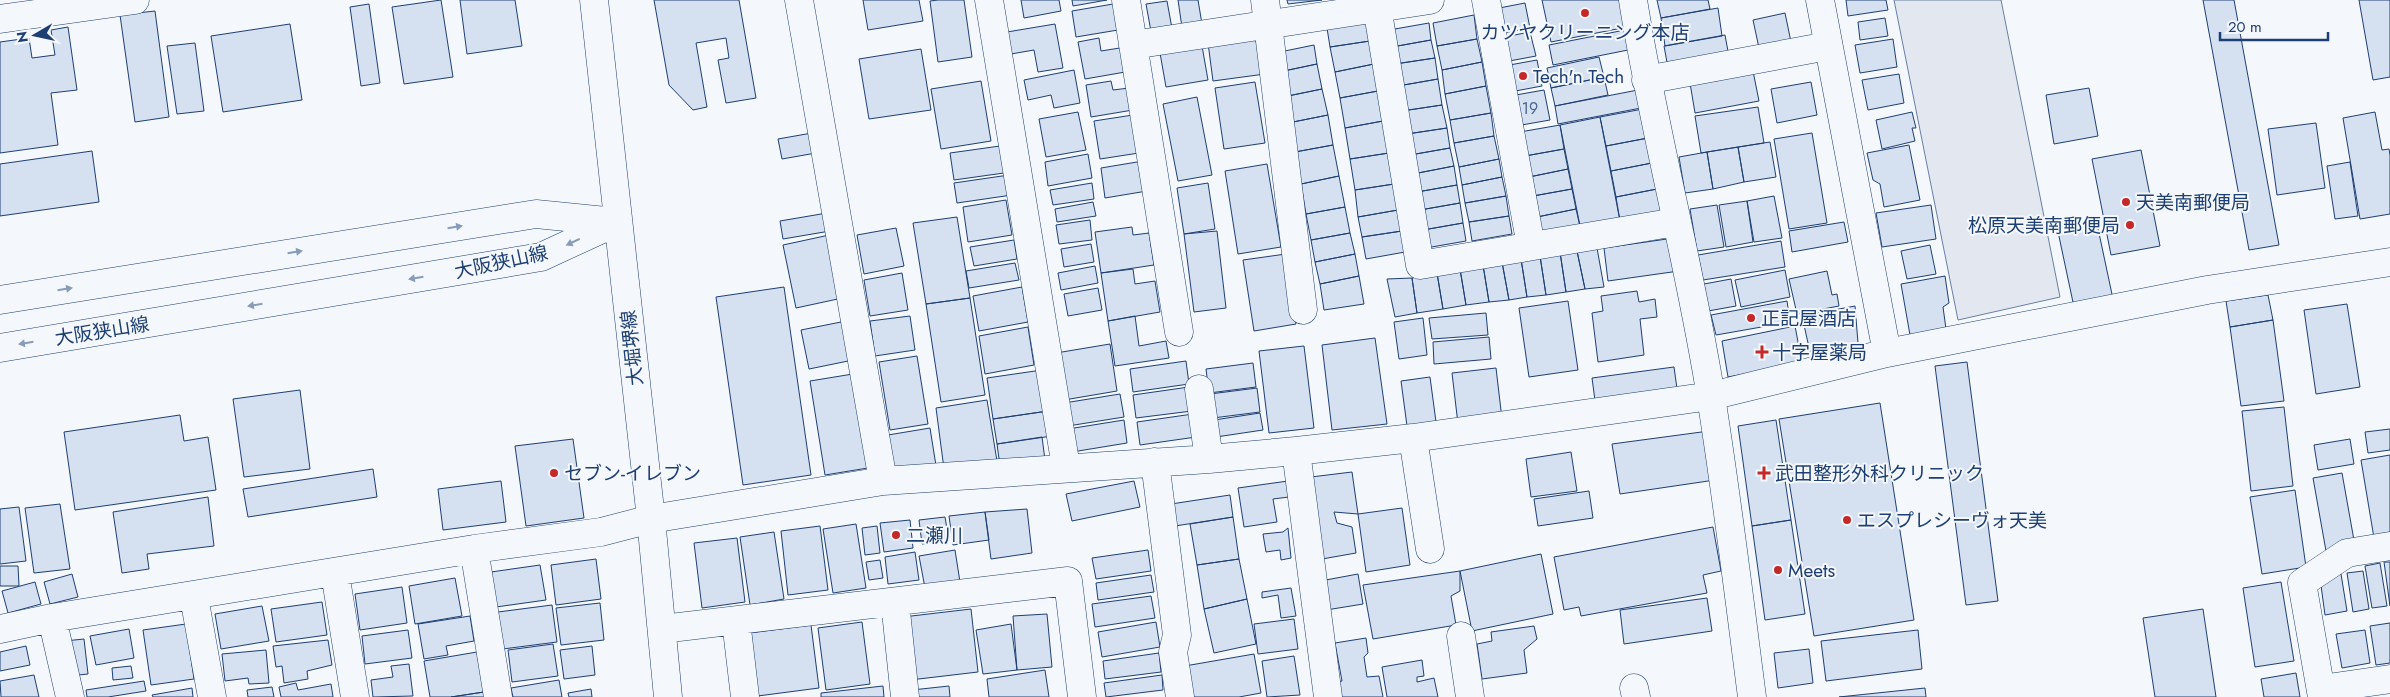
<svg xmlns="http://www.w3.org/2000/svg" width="2390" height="697" font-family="Jost,'Noto Sans JP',sans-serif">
<rect width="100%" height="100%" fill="#f4f7fb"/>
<path fill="#e3e8f0" stroke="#687fa3" d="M1894,0H2001L2060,297L1958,320Z"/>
<path fill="#d5e0f0" stroke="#1d3f73" d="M441,0L453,77L404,84L392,7Z
M460,0H515L522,46L467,54Z
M654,0H739L756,98L726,103L718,60L729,58L726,38L696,43L707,107L693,110L669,85Z
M863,0H919L923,21L868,30Z
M938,0H964L972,57L938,62L930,1Z
M1021,0H1059L1061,11L1024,18Z
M1072,0H1107L1073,6Z
M1178,0H1198L1203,30L1183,34Z
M1287,0H1322L1288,4Z
M1542,0H1622L1627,27L1551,42Z
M1657,0H1708L1710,9L1661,18Z
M1846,0H1886L1888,10L1848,16Z
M2203,0H2234L2279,245L2249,250Z
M2359,0H2390V77L2373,80Z
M1167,1L1173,34L1152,37L1146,4Z
M1119,3L1124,29L1076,37L1072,11Z
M1525,3L1530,28L1498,34L1494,9Z
M369,4L380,83L361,86L350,7Z
M1718,8L1722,36L1665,46L1661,18Z
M155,11L169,117L135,122L120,15Z
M1785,13L1791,42L1759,48L1753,20Z
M1474,15L1477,39L1437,46L1433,23Z
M1885,18L1888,36L1860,40L1858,22Z
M1366,21L1370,41L1330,47L1327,28Z
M1429,23L1431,40L1392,47L1389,30Z
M290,24L302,100L223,112L211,36Z
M1055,24L1063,68L1038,72L1034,50L1011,54L1007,32Z
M68,27L77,90L51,93L58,145L0,153V42L29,38L32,58L55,55L51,30Z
M1635,28L1638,48L1553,65L1549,45Z
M1530,32L1536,56L1504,62L1499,38Z
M1725,35L1730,62L1669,73L1664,46Z
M1248,37L1261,44L1265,74L1213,81L1208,43Z
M1099,38L1101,51L1126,47L1131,71L1085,79L1078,42Z
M1477,39L1482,62L1442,70L1437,46Z
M1893,39L1897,67L1860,73L1855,45Z
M1431,40L1435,58L1395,64L1392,47Z
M1370,41L1374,64L1335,72L1330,47Z
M195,43L204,111L177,114L167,46Z
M1314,45L1317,64L1279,72L1275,53Z
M1202,46L1208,80L1166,87L1160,53Z
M921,49L931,110L869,119L859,59Z
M1599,57L1604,77L1551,88L1547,68Z
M1435,58L1438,79L1398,86L1395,64Z
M1537,60L1542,86L1510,92L1504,66Z
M1482,62L1486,86L1445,94L1442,70Z
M1317,64L1322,89L1283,97L1279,72Z
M1374,64L1378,91L1340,98L1335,72Z
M1074,70L1080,103L1054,108L1051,95L1028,100L1024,80Z
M1753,71L1759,101L1695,113L1690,83Z
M1899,74L1904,103L1868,110L1862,80Z
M1604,77L1608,95L1555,106L1551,88Z
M1438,79L1442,105L1402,111L1398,86Z
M981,81L991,141L941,149L931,89Z
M1111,81L1113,90L1129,88L1133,110L1091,117L1086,85Z
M1255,82L1265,143L1224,149L1215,88Z
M1811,82L1817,115L1777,123L1771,89Z
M1486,86L1491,113L1450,120L1445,94Z
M2089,88L2098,136L2054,144L2046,95Z
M1322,89L1328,115L1288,123L1283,97Z
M1544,90L1550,120L1516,126L1510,96Z
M1638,90L1641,108L1558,124L1555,106Z
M1378,91L1383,121L1345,128L1340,98Z
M1197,97L1212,175L1178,181L1163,104Z
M1442,105L1447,128L1407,134L1402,111Z
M1758,107L1764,143L1701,153L1695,116Z
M1643,109L1648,138L1606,146L1600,117Z
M1078,112L1086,150L1046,157L1039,119Z
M1912,112L1916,128H1912L1915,141L1882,149L1876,120Z
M2375,112L2382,150L2389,149L2390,155V214L2360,219L2343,118Z
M1491,113L1494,136L1454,143L1450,120Z
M1133,115L1139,153L1100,159L1094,121Z
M1328,115L1333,145L1295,152L1288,123Z
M1600,117L1620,221L1581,231L1560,125Z
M1383,121L1389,153L1350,159L1345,128Z
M2316,123L2325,188L2277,195L2268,129Z
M1560,125L1564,149L1525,156L1520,132Z
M1447,128L1450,148L1410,155L1407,134Z
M812,133L816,153L782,159L778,139Z
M1812,133L1827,223L1789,229L1774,139Z
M1494,136L1499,159L1459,167L1454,143Z
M1648,138L1652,163L1611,171L1606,146Z
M1770,142L1776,177L1744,182L1738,147Z
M1333,145L1339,176L1301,184L1295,152Z
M1909,145L1920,200L1884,207L1880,184L1873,180L1867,153Z
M1000,146L1004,173L954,180L950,153Z
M1738,147L1744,182L1713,189L1707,152Z
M1450,148L1454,166L1413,174L1410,155Z
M1564,149L1568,169L1529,177L1525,156Z
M2141,150L2160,246L2111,255L2092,159Z
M92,151L99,202L0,216V164Z
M1707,152L1713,189L1685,193L1679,157Z
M1389,153L1394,184L1355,190L1350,159Z
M1088,154L1092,178L1048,186L1045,162Z
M1499,159L1502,177L1462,185L1459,167Z
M1143,161L1147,191L1105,198L1101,168Z
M2350,162L2358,216L2335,219L2327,166Z
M1652,163L1657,189L1616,197L1611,171Z
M1267,164L1281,247L1238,254L1225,171Z
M1454,166L1457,185L1417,192L1413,174Z
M1568,169L1572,189L1533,196L1529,177Z
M1009,175L1012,195L957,203L954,183Z
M1339,176L1345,207L1306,214L1301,184Z
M1502,177L1506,196L1465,203L1462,185Z
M1092,183L1094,199L1053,205L1050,190Z
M1208,183L1215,229L1184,234L1177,188Z
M1394,184L1398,210L1358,217L1355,190Z
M1457,185L1460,203L1420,210L1417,192Z
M1572,189L1576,209L1537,217L1533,196Z
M1657,189L1661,213L1620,221L1616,197Z
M1506,196L1509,216L1469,222L1465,203Z
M1774,196L1782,238L1754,242L1747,201Z
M1006,200L1012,235L968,242L963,207Z
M1747,201L1753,242L1726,247L1719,205Z
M1093,202L1096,216L1057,222L1055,209Z
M1460,203L1463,223L1423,230L1420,210Z
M1717,205L1724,247L1697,251L1690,209Z
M1931,205L1936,239L1882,247L1876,213Z
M1345,207L1350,233L1311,240L1306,214Z
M1576,209L1581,231L1541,239L1537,217Z
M1398,210L1402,231L1362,237L1358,217Z
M827,213L830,231L783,239L780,221Z
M1509,216L1512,234L1472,241L1469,222Z
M957,217L970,298L926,304L913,223Z
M2096,219L2113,299L2074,307L2057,227Z
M1090,220L1092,240L1059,244L1056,225Z
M1844,222L1848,242L1792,252L1789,231Z
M1463,223L1466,241L1426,248L1423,230Z
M1132,227L1133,235L1149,233L1154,265L1101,273L1095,232Z
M896,228L904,266L864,274L857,235Z
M1217,231L1226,308L1194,312L1184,234Z
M1402,231L1405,252L1366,259L1362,237Z
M1350,233L1355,254L1315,262L1311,240Z
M834,234L847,297L796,308L783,245Z
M1674,238L1679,271L1608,281L1604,248Z
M1014,240L1017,259L974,266L970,247Z
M1781,241L1785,267L1703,280L1698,255Z
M1091,244L1094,262L1064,267L1061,249Z
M1930,245L1936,274L1907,279L1901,251Z
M1597,248L1604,287L1585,289L1577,251Z
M1577,251L1585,289L1566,292L1560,252Z
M1560,252L1566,292L1546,295L1540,256Z
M1286,254L1296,324L1254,331L1243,260Z
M1355,254L1359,276L1320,284L1315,262Z
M1540,256L1546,295L1527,297L1521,259Z
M1521,259L1527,297L1509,300L1502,262Z
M1502,262L1509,300L1489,302L1483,265Z
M1015,263L1019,280L969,288L966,271Z
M1483,265L1489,302L1466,305L1460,269Z
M1095,266L1098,283L1061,290L1058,273Z
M1133,269L1135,284L1155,281L1160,312L1108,321L1101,273Z
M1460,269L1466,305L1443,309L1437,273Z
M1785,270L1790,297L1741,307L1735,280Z
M1827,271L1832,295L1837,294L1839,306L1797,314L1789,279Z
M902,273L908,310L870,316L864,280Z
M1437,273L1443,309L1417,313L1412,278Z
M1359,276L1364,304L1324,310L1320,284Z
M1945,276L1949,303L1943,307L1946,329L1910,335L1901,284Z
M1412,278L1417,313L1395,317L1387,279Z
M1731,279L1736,306L1708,311L1704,284Z
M784,287L811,475L743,485L716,297Z
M1022,287L1028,322L979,331L973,296Z
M1098,288L1102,310L1068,316L1064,294Z
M1637,291L1639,302L1655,299L1657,317L1640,319L1644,355L1598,362L1592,313L1603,311L1601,296Z
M2268,295L2273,320L2230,327L2226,301Z
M970,298L985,395L941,402L926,304Z
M1568,301L1578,370L1529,377L1519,308Z
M1787,301L1790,322L1716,335L1711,315Z
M2347,304L2360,387L2316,394L2304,310Z
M1855,306L1858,343L1810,352L1802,316Z
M1486,313L1488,335L1432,339L1429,318Z
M910,316L915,350L875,356L870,321Z
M1135,316L1139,346L1166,341L1169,358L1115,366L1108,321Z
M1423,318L1427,355L1399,359L1394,322Z
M851,320L858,359L809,369L801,330Z
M2273,320L2284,401L2241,406L2230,327Z
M1795,326L1802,363L1728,377L1722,341Z
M1028,327L1034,365L985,374L979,336Z
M1489,337L1491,359L1434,364L1433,342Z
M1375,338L1387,424L1332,430L1322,345Z
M1110,344L1117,391L1064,400L1056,353Z
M1304,346L1314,428L1269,433L1259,351Z
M917,356L928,424L890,430L879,362Z
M1186,361L1189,384L1133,392L1130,369Z
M1967,362L1998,601L1966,605L1935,366Z
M1253,363L1256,387L1209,393L1206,369Z
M1674,367L1678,396L1596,408L1592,378Z
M1496,368L1502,419L1458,424L1452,373Z
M1042,370L1048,411L993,419L987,378Z
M859,373L874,467L825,475L810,381Z
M1430,377L1436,422L1407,426L1401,381Z
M1189,387L1192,411L1136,418L1133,395Z
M1257,388L1260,412L1213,418L1210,394Z
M300,390L310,469L244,477L233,399Z
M1120,394L1124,417L1068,426L1064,403Z
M987,400L997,461L944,469L936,408Z
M1880,403L1914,620L1814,636L1779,419Z
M2284,407L2293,486L2251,491L2242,411Z
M1048,411L1052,436L997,444L993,419Z
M1260,413L1263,430L1216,437L1214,420Z
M1193,414L1196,437L1140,445L1137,422Z
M180,415L184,441L208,437L216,490L75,510L64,432Z
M1124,420L1127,443L1072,452L1068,429Z
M1776,420L1791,520L1752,526L1738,426Z
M930,428L937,472L895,478L888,435Z
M2390,429V450L2368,453L2365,432Z
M1709,431L1715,480L1620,494L1612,444Z
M1042,437L1045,460L1000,466L997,444Z
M573,439L584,518L526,526L515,446Z
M2350,439L2354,464L2318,470L2314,445Z
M1571,452L1577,491L1531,497L1526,459Z
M2390,455V536L2374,538L2361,460Z
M373,469L377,497L248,517L243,489Z
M1352,472L1358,514L1334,512L1337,523L1352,527L1356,553L1322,559L1311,477Z
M2342,473L2355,546L2326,551L2313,478Z
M501,481L506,522L443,530L438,489Z
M1134,481L1140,507L1072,521L1066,494Z
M1288,481L1289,497L1273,499L1277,522L1244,527L1238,488Z
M2295,490L2306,567L2262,574L2250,497Z
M1589,491L1593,518L1538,526L1534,499Z
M1230,495L1233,517L1175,526L1171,504Z
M208,497L214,546L147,554L149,569L122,573L113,512Z
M60,504L70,569L34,573L25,508Z
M19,507L26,561L0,564V509Z
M1402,508L1410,565L1366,572L1358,514Z
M1027,509L1032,553L991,559L985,512Z
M985,512L989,540L953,545L949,516Z
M945,517L949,541L922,544L919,520Z
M1233,517L1239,559L1197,565L1190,524Z
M910,520L913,548L884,552L880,523Z
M1791,520L1805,614L1765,620L1752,526Z
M856,524L866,588L833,593L823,529Z
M820,526L828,590L788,595L781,531Z
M877,526L880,553L865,555L862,528Z
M1713,527L1721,571L1703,575L1707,593L1581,616L1579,607L1564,610L1554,557Z
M1288,528L1291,558L1281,560L1280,550L1266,552L1263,534L1283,532Z
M774,532L784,599L750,605L740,537Z
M737,538L745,602L702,608L694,543Z
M955,550L960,582L925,588L919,556Z
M1148,550L1151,571L1096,579L1092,558Z
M915,552L919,580L888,584L885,557Z
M1541,554L1553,614L1472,631L1460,571Z
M596,559L601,599L556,605L551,565Z
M1239,559L1247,599L1204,609L1197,565Z
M880,560L883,578L869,580L866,562Z
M2384,562H2390V606Z
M2380,563L2387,606L2372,608L2365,566Z
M540,565L546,600L496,607L491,572Z
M0,566H18L19,586H0Z
M1460,571V591L1451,596L1456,625L1373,639L1363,585Z
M2363,571L2369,609L2353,612L2347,573Z
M72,574L78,597L50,604L44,582Z
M1358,574L1363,604L1320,611L1315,582Z
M2341,574L2347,611L2325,615L2320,578Z
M1151,575L1154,592L1098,600L1096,583Z
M455,578L462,616L415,624L409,586Z
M35,582L41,604L8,613L2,591Z
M2281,582L2294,661L2255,667L2243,588Z
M402,587L407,623L360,630L355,594Z
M1291,588L1296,616L1281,618L1278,595L1262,598V592Z
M1151,596L1155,618L1095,627L1092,604Z
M1707,598L1712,631L1624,644L1620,610Z
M1247,599L1256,644L1214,653L1204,609Z
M322,602L327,635L276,642L271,609Z
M600,603L604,640L561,645L556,608Z
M552,605L557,642L503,649L498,612Z
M262,606L269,641L221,649L215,614Z
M971,609L978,672L910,680L903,617Z
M2203,609L2216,697H2155L2143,618Z
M1047,614L1052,667L1017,670L1013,616Z
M470,616L474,641L446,646L448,655L424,659L418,624Z
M1294,619L1298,649L1258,654L1254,624Z
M862,622L870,684L826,690L818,628Z
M1156,622L1160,647L1102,657L1098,632Z
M2390,623V663L2376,665L2370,626Z
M186,624L194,679L151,685L143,630Z
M1011,624L1017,670L983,674L976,630Z
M811,625L819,688L750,697L742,634Z
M1534,626L1537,639L1524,650L1527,673L1482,679L1477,644L1492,641L1491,632Z
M129,629L134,658L96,665L90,636Z
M408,630L412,658L365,664L362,636Z
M1918,630L1922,669L1826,681L1821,641Z
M2365,630L2370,663L2342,668L2336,634Z
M1366,638L1368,653L1364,657L1367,677L1379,676L1383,697H1337L1334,682L1342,681L1335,643Z
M84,639L88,674L69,676L65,641Z
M328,640L332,665L307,671L308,679L284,683L282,666L276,667L273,646Z
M553,644L558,676L512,682L508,650Z
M26,646L30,665L0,671V652Z
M592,646L595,675L564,679L560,650Z
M1809,649L1813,683L1778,688L1774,653Z
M266,650L269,683L249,684L248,678L225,681L222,654Z
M477,652L484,692L451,697H430L424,661Z
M1159,653L1161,672L1105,679L1103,661Z
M1254,654L1261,693L1239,697H1184L1179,667Z
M1294,656L1300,695L1267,697L1262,661Z
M1422,660L1424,676L1417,677V682L1434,678L1438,697H1387L1382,667Z
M409,664L413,696L373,697L371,680L393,677L391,666Z
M131,666L133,678L113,680L112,668Z
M1045,670L1049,697H989L987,679Z
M2296,673L2300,697H2264L2261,679Z
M34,675L39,697H1L0,681Z
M1162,675L1163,690L1106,697L1104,683Z
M559,680L562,697H513L511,688Z
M144,681L146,691L108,697H87L86,690Z
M296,683L298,690L331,684L333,697H281L279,687Z
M883,686L884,697H821V693Z
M949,686L950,697H913L912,690Z
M272,687L274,697H248L247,690Z
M192,688L193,697H153L152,695Z
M1925,688L1926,697H1839Z
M591,689L592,697H569L568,693Z
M484,692L487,697H451Z"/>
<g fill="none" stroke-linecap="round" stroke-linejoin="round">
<defs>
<path id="minor" d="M799,0L883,481
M989,0L1066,467
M1126,0L1179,332
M1265,0L1303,310
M1486,0L1531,246
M1633,0C1654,133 1690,264 1711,397C1727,497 1739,597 1752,697
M1820,0L1887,353
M1377,7L1420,265L1676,222
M0,19L135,0
M1133,45L1430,0
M1646,80L1828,46
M1199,389L1209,459
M1413,438L1430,549
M1296,451L1328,697
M1155,462L1177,635L1173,652L1180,697
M474,549L498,697
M335,573L355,697
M194,597L212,697
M895,602L905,697
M52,618L70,697
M736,621L745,697
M0,629L52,618L474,549L601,532L651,519L883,481L1209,459L1296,451L1413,438L1711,396L1887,353L2207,290L2390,262
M662,629L1068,581L1082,697
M1461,636L1470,697
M1634,688L1636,697
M2321,689L2390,679
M2322,697L2302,583L2347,553L2390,546"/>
<path id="major" d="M594,0L651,519L668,697
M0,300L536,214L616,222
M0,348L541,257L617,222"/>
</defs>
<use href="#minor" stroke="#1d3f73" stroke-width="29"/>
<use href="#major" stroke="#1d3f73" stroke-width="29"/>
<use href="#minor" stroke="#f4f7fb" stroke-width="28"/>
<use href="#major" stroke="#f4f7fb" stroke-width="28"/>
</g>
<defs><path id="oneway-solid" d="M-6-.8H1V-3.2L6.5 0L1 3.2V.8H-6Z" transform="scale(1.25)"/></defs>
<g fill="#889bb7">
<use href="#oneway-solid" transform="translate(455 227) rotate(-9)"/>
<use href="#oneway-solid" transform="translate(573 242) rotate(155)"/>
<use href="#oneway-solid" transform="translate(295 252) rotate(-9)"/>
<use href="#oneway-solid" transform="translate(416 278) rotate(171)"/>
<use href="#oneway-solid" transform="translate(65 289) rotate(-9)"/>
<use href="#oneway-solid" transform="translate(255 305) rotate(171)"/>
<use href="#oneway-solid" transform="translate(26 343) rotate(171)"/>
</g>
<g fill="#c62828" stroke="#f4f7fb" stroke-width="2">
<circle cx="1585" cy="13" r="5"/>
<circle cx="1523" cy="76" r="5"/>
<circle cx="2126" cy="202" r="5"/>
<circle cx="2130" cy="225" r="5"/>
<circle cx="1751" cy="318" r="5"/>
<path d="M1759.5 344.5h5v5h5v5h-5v5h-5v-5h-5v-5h5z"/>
<circle cx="554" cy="473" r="5"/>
<path d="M1761.5 465.5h5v5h5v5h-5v5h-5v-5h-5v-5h5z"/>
<circle cx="1847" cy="520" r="5"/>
<circle cx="896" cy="535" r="5"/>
<circle cx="1778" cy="570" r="5"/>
</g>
<g text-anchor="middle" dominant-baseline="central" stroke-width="4" stroke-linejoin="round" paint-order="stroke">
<g font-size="16" fill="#4b6792">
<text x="1530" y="108">19</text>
</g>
<g font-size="19" fill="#1d3f73" stroke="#f4f7fb" text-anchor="start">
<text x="1585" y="32" text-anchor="middle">カツヤクリーニング本店</text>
<text x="1533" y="76">Tech'n Tech</text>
<text x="2136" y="202">天美南郵便局</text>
<text x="2120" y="225" text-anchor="end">松原天美南郵便局</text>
<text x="1761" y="318">正記屋酒店</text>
<text x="1772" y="352">十字屋薬局</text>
<text x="564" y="473">セブン-イレブン</text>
<text x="1775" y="473">武田整形外科クリニック</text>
<text x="1857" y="520">エスプレシーヴォ天美</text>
<text x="906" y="535">二瀬川</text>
<text x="1788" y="570">Meets</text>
</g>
<g font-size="19" fill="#1d3f73" stroke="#f4f7fb">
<text transform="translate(501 262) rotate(-12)">大阪狭山線</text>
<text transform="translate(102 331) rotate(-9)">大阪狭山線</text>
<text transform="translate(632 348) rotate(-96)">大堀堺線</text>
</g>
</g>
<g transform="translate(35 35) rotate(261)" stroke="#f4f7fb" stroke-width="4" paint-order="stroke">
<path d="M0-4L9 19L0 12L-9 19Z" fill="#1d3f73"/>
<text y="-8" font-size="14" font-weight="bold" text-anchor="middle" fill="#1d3f73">N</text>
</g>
<path d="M2220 32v8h108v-8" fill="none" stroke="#1d3f73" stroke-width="2.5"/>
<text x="2228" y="32" font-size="15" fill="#1d3f73" stroke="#f4f7fb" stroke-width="4" paint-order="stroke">20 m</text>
</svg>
